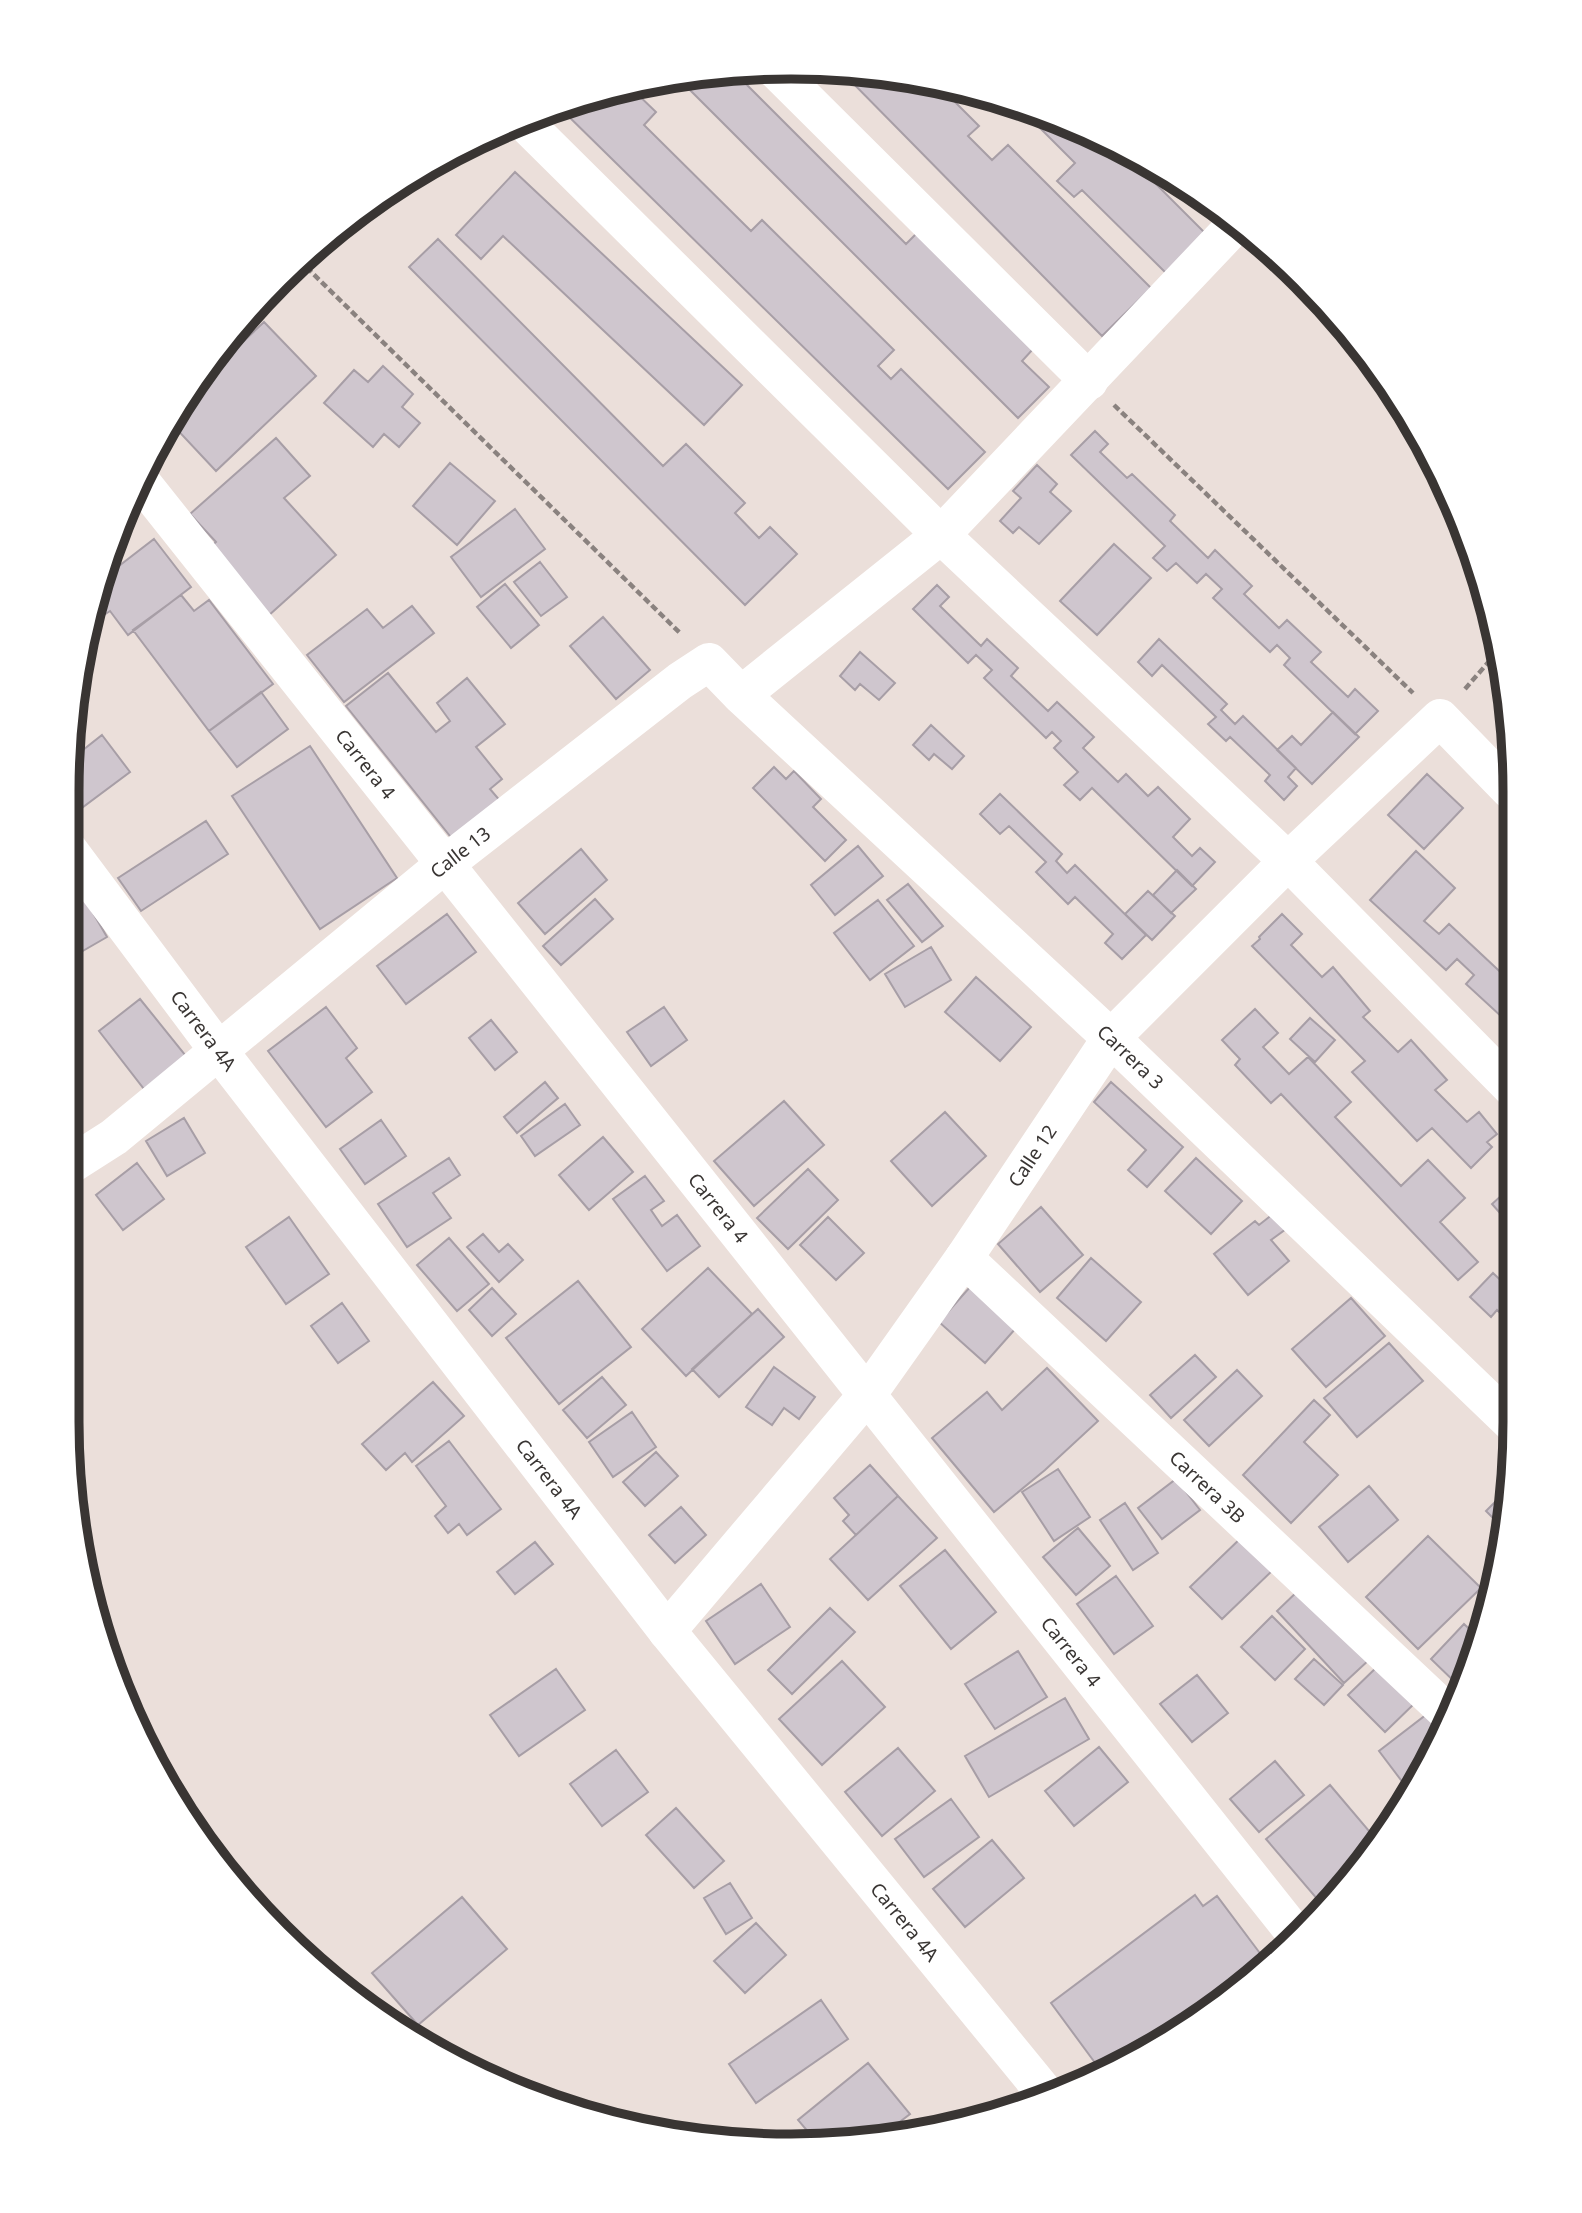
<svg xmlns="http://www.w3.org/2000/svg" width="1582" height="2213" font-family="'Noto Sans',sans-serif">
<rect width="100%" height="100%" fill="#ebdfda"/>
<path fill="#cfc6ce" stroke="#a79ea6" stroke-width="2" d="M838,68L911,80L924,94L934,84H937L979,126L968,136L992,160L1008,145L1151,288L1102,336Z
M733,71L906,244L918,232L1034,348L1022,361L1049,387L1018,418L677,77L697,73Z
M631,88L656,112L644,125L751,231L762,220L894,350L878,366L891,379L901,369L985,452L948,489L557,105Z
M1018,106L1116,144L1206,234L1167,274L1082,190L1074,197L1057,181L1075,163Z
M515,172L742,385L704,425L503,236L481,259L456,235Z
M438,239L663,466L686,444L745,503L735,513L759,538L770,527L797,554L745,605L409,267Z
M264,322L316,376L216,471L169,421L189,393Z
M383,366L413,394L402,407L420,423L399,447L384,434L373,447L324,403L354,370L368,382Z
M1095,431L1108,444L1100,452L1127,478L1132,474L1175,515L1170,521L1208,558L1215,550L1252,586L1244,594L1279,628L1287,620L1321,652L1311,662L1348,697L1355,689L1378,711L1355,734L1284,665L1290,658L1277,645L1270,652L1213,598L1222,589L1206,574L1197,583L1176,563L1167,571L1153,558L1165,546L1071,455Z
M276,438L310,476L284,498L336,555L268,616L208,549L216,542L190,514Z
M450,463L495,501L457,545L413,506Z
M1037,465L1057,484L1050,492L1071,511L1039,544L1019,527L1013,533L1000,521L1021,498L1013,491Z
M515,509L545,549L481,597L451,557Z
M154,539L191,587L128,635L110,611L89,625L102,579Z
M1114,544L1151,578L1097,635L1060,601Z
M540,562L567,597L541,616L514,582Z
M505,584L539,625L511,648L477,607Z
M937,585L949,597L940,606L981,646L987,639L1018,668L1011,676L1048,711L1057,702L1094,737L1083,748L1118,782L1126,774L1148,796L1158,787L1190,819L1173,837L1192,856L1200,848L1215,862L1192,886L1092,788L1080,800L1064,785L1078,772L1054,748L1061,741L1052,732L1046,738L984,678L992,670L976,655L968,663L913,609Z
M181,595L194,611L209,600L273,684L209,731L133,630Z
M412,606L434,633L344,702L307,655L367,609L383,628Z
M603,617L650,670L616,699L570,646Z
M1159,639L1227,704L1221,710L1235,724L1243,716L1296,768L1288,777L1297,786L1284,800L1265,781L1270,775L1230,737L1226,741L1208,724L1216,717L1162,665L1152,676L1138,662Z
M860,652L895,683L879,700L860,684L855,690L840,676Z
M388,673L436,732L450,721L437,703L467,678L505,724L476,747L502,779L490,789L502,803L454,841L346,706Z
M261,692L288,729L237,767L209,731Z
M1333,712L1359,737L1312,784L1277,750L1292,736L1301,745Z
M74,713L82,723L72,730Z
M931,725L964,756L952,769L934,754L929,760L913,745Z
M102,735L130,772L79,810L67,794L69,761Z
M310,746L397,878L320,929L232,796Z
M774,767L786,779L794,771L821,799L813,807L846,840L825,861L753,788Z
M1427,774L1463,808L1424,849L1388,815Z
M1000,794L1062,854L1056,861L1067,873L1075,865L1146,935L1122,959L1105,943L1113,934L1075,897L1068,904L1036,872L1046,862L1009,826L1000,834L980,814Z
M206,821L228,854L141,911L118,878Z
M858,846L883,876L835,915L811,885Z
M581,849L607,880L545,934L518,903Z
M1416,851L1455,888L1424,921L1439,934L1449,924L1511,982V1013L1503,1018L1466,984L1474,975L1457,959L1446,970L1370,900Z
M1177,870L1196,889L1171,913L1153,895Z
M908,884L943,926L922,942L887,900Z
M1148,891L1175,916L1152,940L1125,914Z
M85,899L107,937L67,960V910Z
M595,899L613,919L561,965L543,946Z
M878,900L914,946L870,980L834,933Z
M447,914L476,952L406,1004L377,966Z
M1282,914L1302,934L1291,945L1322,977L1333,967L1370,1011L1363,1017L1398,1052L1411,1040L1447,1080L1435,1090L1467,1122L1479,1112L1497,1134L1487,1142L1492,1147L1471,1168L1432,1128L1417,1141L1352,1072L1365,1061L1252,946L1260,939L1259,937Z
M931,947L951,980L905,1007L885,974Z
M976,977L1031,1027L1000,1061L945,1012Z
M140,999L186,1056L144,1089L99,1031Z
M326,1007L357,1048L346,1058L372,1092L326,1127L268,1051Z
M664,1007L687,1040L651,1066L627,1032Z
M1255,1009L1278,1033L1263,1047L1289,1074L1308,1057L1351,1102L1335,1117L1401,1186L1428,1160L1465,1198L1440,1222L1478,1262L1458,1280L1281,1094L1271,1103L1235,1065L1240,1059L1222,1040Z
M1310,1018L1335,1040L1315,1062L1290,1039Z
M491,1020L517,1052L495,1070L469,1038Z
M545,1082L558,1098L517,1133L504,1117Z
M1111,1082L1183,1147L1147,1187L1128,1170L1146,1150L1094,1102Z
M784,1101L824,1145L754,1206L714,1161Z
M565,1104L580,1125L535,1156L521,1136Z
M945,1112L986,1156L932,1206L891,1161Z
M184,1118L205,1153L167,1176L146,1141Z
M381,1120L406,1156L365,1184L340,1149Z
M603,1137L633,1172L589,1210L559,1175Z
M449,1158L460,1175L433,1193L451,1218L407,1247L378,1204Z
M1196,1158L1242,1201L1211,1234L1165,1191Z
M137,1163L164,1199L123,1230L96,1195Z
M808,1169L838,1200L788,1249L757,1218Z
M645,1176L664,1201L651,1210L662,1226L677,1215L700,1246L667,1271L613,1199Z
M1512,1186V1216L1507,1221L1492,1204Z
M1041,1207L1083,1255L1040,1292L998,1244Z
M1273,1214L1286,1229L1271,1240L1289,1261L1248,1295L1214,1254L1255,1221L1259,1225Z
M289,1217L329,1274L286,1304L246,1247Z
M828,1217L864,1253L836,1280L800,1245Z
M1512,1227L1513,1247L1503,1236Z
M483,1234L499,1252L508,1244L523,1260L499,1282L467,1247Z
M449,1238L489,1284L457,1311L417,1265Z
M1091,1258L1141,1302L1106,1341L1057,1298Z
M708,1268L752,1314L686,1376L642,1329Z
M1493,1273L1511,1290L1505,1296L1513,1303V1325L1497,1310L1491,1317L1470,1297Z
M578,1281L631,1347L559,1404L506,1338Z
M970,1287L1016,1328L985,1363L939,1322Z
M492,1288L516,1314L492,1336L469,1310Z
M1351,1298L1385,1336L1326,1387L1292,1349Z
M342,1303L369,1341L338,1363L311,1326Z
M758,1309L784,1337L719,1397L692,1369Z
M1389,1343L1423,1381L1357,1437L1324,1398Z
M1195,1355L1216,1377L1171,1418L1150,1395Z
M774,1367L815,1397L799,1419L784,1408L772,1425L746,1407Z
M1047,1368L1098,1421L1045,1470L994,1512L932,1438L987,1392L1002,1410Z
M1237,1370L1262,1396L1209,1446L1184,1420Z
M602,1377L626,1405L587,1438L563,1410Z
M433,1382L464,1416L412,1462L405,1453L386,1470L362,1444Z
M1314,1400L1330,1415L1304,1442L1338,1475L1291,1523L1243,1475Z
M632,1412L656,1447L613,1477L589,1442Z
M449,1441L501,1509L467,1535L459,1524L448,1533L435,1516L446,1506L416,1466Z
M656,1452L678,1476L645,1506L623,1482Z
M870,1465L898,1496L856,1535L843,1521L849,1515L834,1498Z
M1058,1469L1090,1517L1054,1541L1022,1492Z
M1176,1479L1200,1510L1162,1539L1138,1508Z
M1369,1486L1398,1520L1348,1562L1319,1527Z
M1511,1486L1504,1529L1486,1511Z
M898,1496L937,1538L868,1600L830,1559Z
M1125,1503L1158,1553L1133,1570L1100,1520Z
M681,1507L706,1535L675,1563L649,1535Z
M1078,1528L1110,1566L1076,1595L1043,1557Z
M1244,1535L1275,1568L1222,1619L1190,1587Z
M1428,1536L1481,1588L1418,1649L1366,1597Z
M535,1542L553,1564L515,1594L497,1572Z
M945,1550L996,1612L951,1649L900,1586Z
M1116,1576L1153,1626L1114,1654L1077,1604Z
M761,1584L790,1627L735,1664L706,1621Z
M1302,1587L1370,1659L1344,1683L1277,1611Z
M830,1608L855,1632L792,1694L768,1670Z
M1272,1616L1305,1649L1275,1680L1241,1647Z
M1464,1624L1480,1639L1461,1688L1431,1659Z
M1018,1651L1047,1697L995,1729L965,1684Z
M1314,1659L1343,1685L1324,1705L1295,1679Z
M842,1661L885,1707L822,1765L779,1719Z
M1380,1664L1417,1701L1385,1732L1348,1695Z
M556,1669L585,1710L519,1756L490,1715Z
M1197,1675L1228,1713L1192,1742L1160,1704Z
M1065,1698L1089,1739L989,1797L965,1756Z
M1431,1711L1446,1730L1441,1742L1410,1792L1379,1751Z
M1099,1747L1128,1782L1074,1826L1045,1791Z
M898,1748L935,1791L882,1836L845,1792Z
M616,1750L648,1792L602,1826L570,1784Z
M1275,1761L1304,1795L1259,1832L1230,1799Z
M1330,1785L1375,1838L1352,1857L1361,1868L1324,1907L1266,1839Z
M951,1799L979,1837L924,1877L895,1839Z
M676,1808L724,1861L694,1888L646,1835Z
M992,1840L1024,1878L965,1927L933,1889Z
M730,1883L752,1918L726,1934L704,1898Z
M1195,1895L1203,1906L1217,1896L1268,1964L1235,1989L1104,2075L1051,2003Z
M462,1897L507,1949L418,2025L372,1973Z
M756,1923L786,1955L745,1993L714,1961Z
M821,2000L848,2039L756,2103L729,2064Z
M868,2063L910,2114L876,2140H815L798,2120Z"/>
<g fill="none" stroke-linecap="round" stroke-linejoin="round">
<path stroke="#8a827f" stroke-width="4.5" stroke-dasharray="7 3.5" stroke-linecap="butt" d="M299,260L681,634
M1114,405L1413,693
M1465,689L1499,650"/>
<g stroke="#fff" stroke-width="38">
<path d="M776,70L1089,381"/>
<path d="M523,121L941,535L1288,861L1512,1088"/>
<path id="s1" d="M139,479L1297,1936"/>
<path d="M741,695L941,535L1238,222"/>
<path id="s2" d="M67,848L218,1050L667,1631L1049,2098"/>
<path id="s3" d="M67,1167L114,1137L445,864L680,681L709,662L741,695L1111,1038L1514,1425"/>
<path id="s4" d="M964,1258L1451,1716"/>
<path id="s5" d="M667,1631L867,1395L964,1258L1111,1038L1288,861L1440,718L1510,790"/>
</g>
</g>
<g text-anchor="middle" dominant-baseline="central" stroke-width="6" stroke-linejoin="round" paint-order="stroke">
<g font-size="19" fill="#393533" stroke="#fff">
<text stroke="none"><textPath href="#s1" startOffset="364">Carrera 4</textPath></text>
<text stroke="none"><textPath href="#s3" startOffset="504">Calle 13</textPath></text>
<text stroke="none"><textPath href="#s2" startOffset="228">Carrera 4A</textPath></text>
<text stroke="none"><textPath href="#s3" startOffset="1395">Carrera 3</textPath></text>
<text stroke="none"><textPath href="#s5" startOffset="600">Calle 12</textPath></text>
<text stroke="none"><textPath href="#s1" startOffset="931">Carrera 4</textPath></text>
<text stroke="none"><textPath href="#s2" startOffset="794">Carrera 4A</textPath></text>
<text stroke="none"><textPath href="#s4" startOffset="334">Carrera 3B</textPath></text>
<text stroke="none"><textPath href="#s1" startOffset="1498">Carrera 4</textPath></text>
<text stroke="none"><textPath href="#s2" startOffset="1362">Carrera 4A</textPath></text>
</g>
</g>
<path d="M0 0H1582V2213H0ZM791 79H791A712 712 0 0 1 1503 791V1422A712 712 0 0 1 791 2134H791A712 712 0 0 1 79 1422V791A712 712 0 0 1 791 79Z" fill="#fff" fill-rule="evenodd"/>
<path fill="none" stroke="#393533" stroke-width="9" d="M791 79H791A712 712 0 0 1 1503 791V1422A712 712 0 0 1 791 2134H791A712 712 0 0 1 79 1422V791A712 712 0 0 1 791 79Z"/>
</svg>
